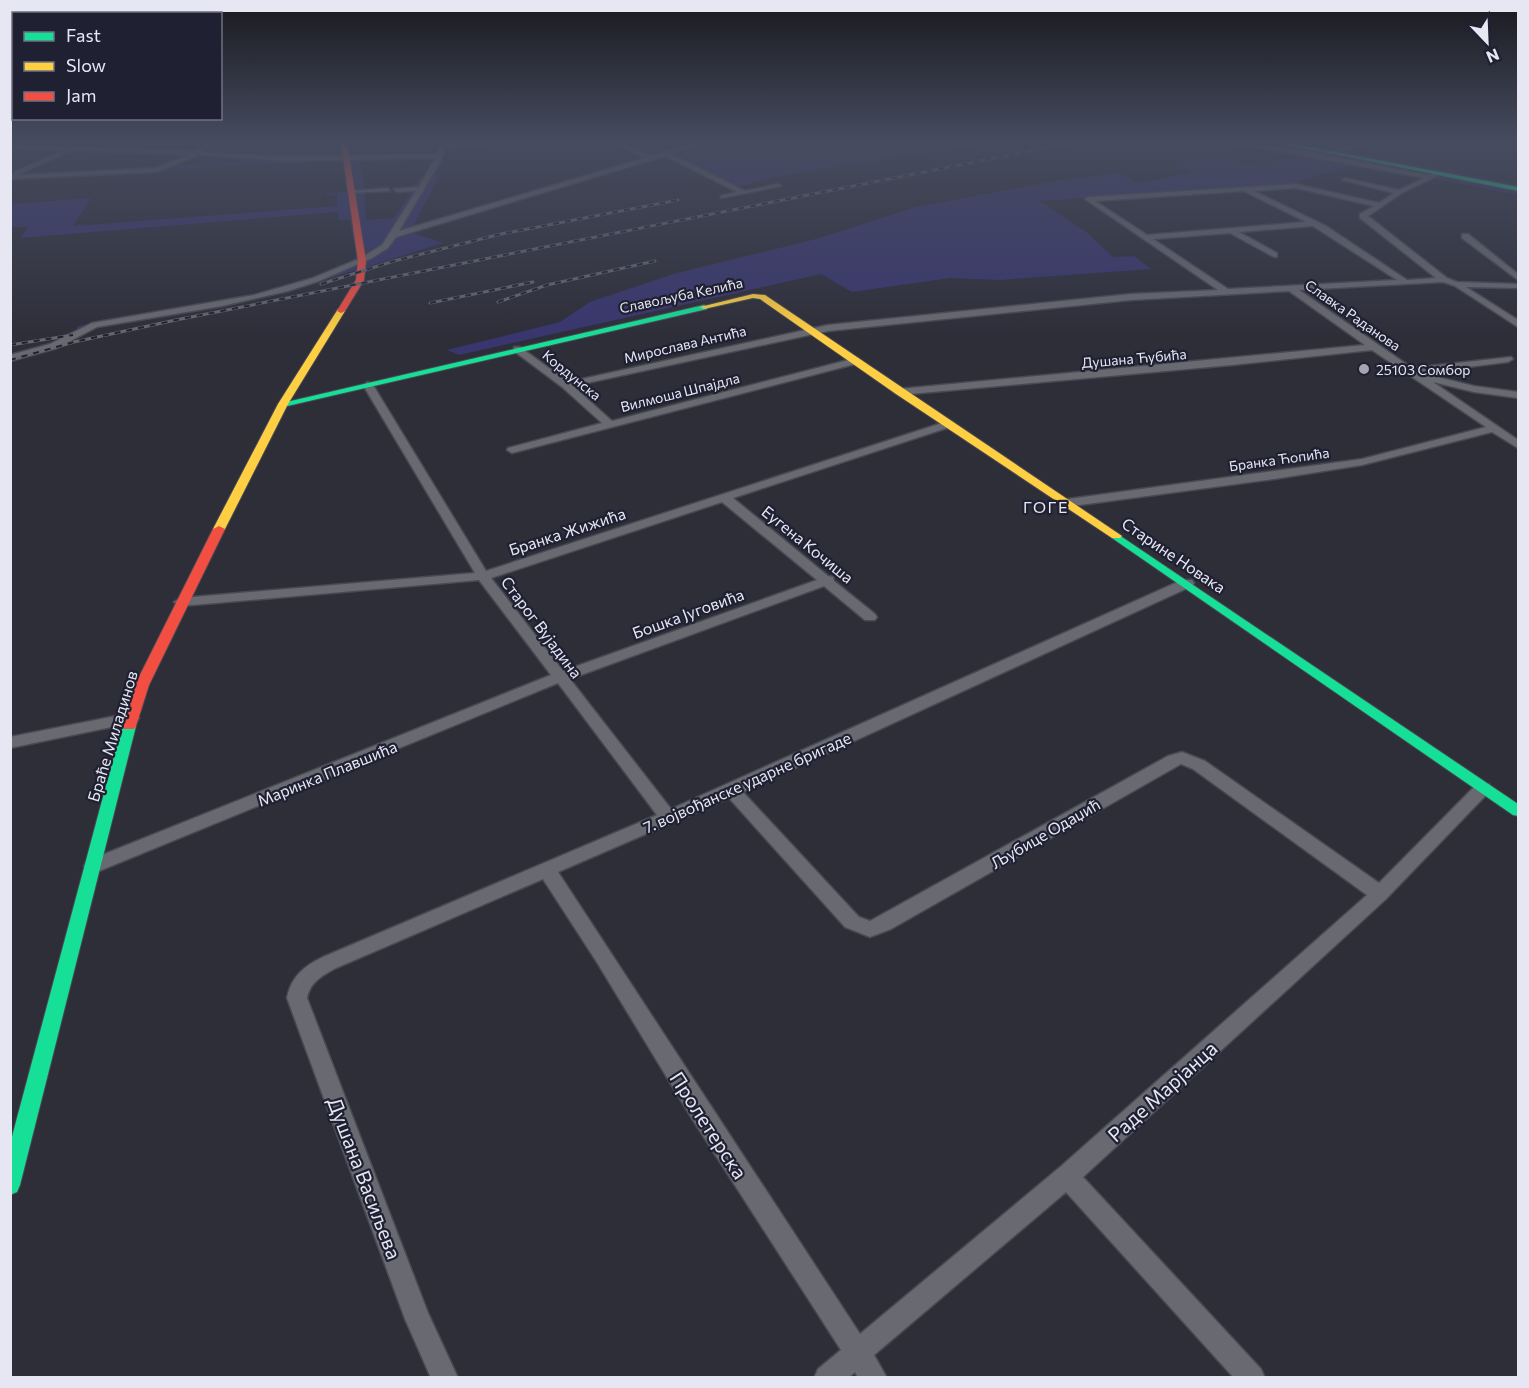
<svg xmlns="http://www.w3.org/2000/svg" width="1529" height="1388" font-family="Commissioner,sans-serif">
<rect width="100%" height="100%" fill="#2e2e39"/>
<path fill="#39366f" d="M715,143H1053L998,153L965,147L774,177L730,189L666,157Z
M1344,150L1518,185V195L1359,163L1286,185L1040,201L1086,232L1113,257L1134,256L1151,269L1000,280L950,278L852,292L821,274L459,355L447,350L560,322L590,302L673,274L816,239L916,207L1061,180L1118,173L1138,183L1194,172L1172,164L1223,157L1247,165Z
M255,152L358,155L363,173L366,220L394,218L422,175L441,173L410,232L443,243L276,295L167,317L77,329L78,326L233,301L307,281L357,260L350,220H339L338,212L20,238L28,227H11V204L91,198L73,226L337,206V195L327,196V193L349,191L343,161L172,169L179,165L234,163Z"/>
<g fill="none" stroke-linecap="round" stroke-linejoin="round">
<defs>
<path id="street" d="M205,143H211L203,152L285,157L437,154L441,143H447L446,145L486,143L445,149L440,162L399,231L645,158L613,143H621L651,156L696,143H705L671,154L745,191L778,184L781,186L721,198V196L737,192L665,156L396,237L388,248L372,258L319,281L288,291L222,306L97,327L57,348L10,361V355L50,344L92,323L254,295L313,278L361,258L382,245L416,191L396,192L394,189L419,187L435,158L285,161L198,155L157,172L10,179V175H15L14,172L65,150L10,149V145L196,151ZM72,150L189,155L156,168L17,175Z
M1234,143L1301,150L1429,175L1441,172V174L1402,193L1368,216L1447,278L1457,282L1518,284V288L1466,287L1518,320V327L1455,286L1443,282L1299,290L1412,368L1511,357L1513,359L1508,362L1420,373L1425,377L1429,375L1474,386L1518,392V398L1474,392L1433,382L1518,440V448L1492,432L1362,465L1274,479L1065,507L1061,506V500L1362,459L1486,427L1372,350L1232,365L899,395L894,392L899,389L1365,345L1289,291L1131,300L828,331L573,386L612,421L856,358L859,359V363L512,453L507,450L508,448L602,423L562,387L514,351V347H520L568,382L828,325L1131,294L1218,290L1085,199L1088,197L1296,184L1379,203L1394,193L1342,180L1345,178L1399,190L1424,178ZM1296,188L1374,206L1360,214V218L1436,278L1407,280L1326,226L1254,191ZM1244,191L1306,222L1147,235L1095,201ZM1313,226L1397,280L1228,289L1153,239L1230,233L1274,257H1277V253L1239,232Z
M1361,143H1371L1332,154L1329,152Z
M388,188L390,191L352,193L349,191Z
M1462,234H1468L1518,274V280L1462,238Z
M368,382L373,385L486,571L945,422H953V426L733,498L828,576L833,577L834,581L875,614L877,617L875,620H865L824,586L570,679L671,809L1182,580H1192L1194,583L1192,586L743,792L859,917L870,921L1168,756L1182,752L1205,761L1379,883L1477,784H1489L1491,788L1489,792L1386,899L1083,1177L1261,1369L1265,1378H1234L1066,1192L874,1355L887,1378H858L855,1372L848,1378H814L818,1369L841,1350L691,1117L598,964L543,879L336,968C323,975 310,982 307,998L428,1313L458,1378H431L405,1319L287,998C291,977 304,966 323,957L657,815L558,683L99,871L93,873L87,871L84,866L87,861L551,675L479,580L181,606L174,602L181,598L475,573L363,385ZM722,502L817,580L563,671L491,578ZM1181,764L1193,769L1367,895L1059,1168L860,1334L558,872L729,798L845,927L870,937L891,929Z
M131,713L136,714L139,718L136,722L10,748V737Z"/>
<path id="fast" d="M1278,143H1289L1518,187V191Z
M704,305L708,307L707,309L283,407L278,404Z
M1116,533L1518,804V816L1513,815L1112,538V534Z
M129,721L136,726L20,1185L17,1192L10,1195V1144L122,726Z"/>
<path id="slow" d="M753,294L765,295L1122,536L1120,538H1112L896,394L760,299L753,298L704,309L700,307Z
M338,309L345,311L288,404L225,529L223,531H215L213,529L278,404Z"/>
<path id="jam" d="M341,143H347L366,261L364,280L345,311L341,313L337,311L356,280L358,261Z
M219,526L225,529L149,685L136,726L134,729H124L122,726L135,685L213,529Z"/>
</defs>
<use href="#street" stroke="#494952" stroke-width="3"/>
<use href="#fast" stroke="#494952" stroke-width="2"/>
<use href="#slow" stroke="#494952" stroke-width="2"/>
<use href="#jam" stroke="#494952" stroke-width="2"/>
<use href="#street" fill="#696971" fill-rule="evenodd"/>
<use href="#fast" fill="#16e098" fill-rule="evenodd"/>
<use href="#slow" fill="#ffcf43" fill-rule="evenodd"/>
<use href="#jam" fill="#f24e42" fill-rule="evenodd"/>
<defs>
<path id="rail" d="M321,284L394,261L501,234L678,200
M498,302L547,285L655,261
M430,303L533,282
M10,345L73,335
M10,360L74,342L176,320L1071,143"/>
</defs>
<use href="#rail" stroke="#66666f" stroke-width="3"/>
<use href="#rail" stroke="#202033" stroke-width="2" stroke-dasharray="6" stroke-linecap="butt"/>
</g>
<linearGradient id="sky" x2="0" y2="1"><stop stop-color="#19191f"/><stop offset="0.42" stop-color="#464c5f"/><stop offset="1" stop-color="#464c5f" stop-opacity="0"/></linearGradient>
<rect width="1529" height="337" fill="url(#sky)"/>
<circle fill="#a6a6b2" stroke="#202033" stroke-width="2" cx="1364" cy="369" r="6"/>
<g text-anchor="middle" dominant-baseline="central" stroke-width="4.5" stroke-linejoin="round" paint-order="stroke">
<g font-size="14" fill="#e6e7f3" stroke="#202033">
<text transform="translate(681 295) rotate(-12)">Славољуба Келића</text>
<text transform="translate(1353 315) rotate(35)">Славка Раданова</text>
<text transform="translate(685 344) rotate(-13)">Мирослава Антића</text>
<text transform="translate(1134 358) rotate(-5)">Душана Ћубића</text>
<text transform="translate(572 375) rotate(39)">Кордунска</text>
<text transform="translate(680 392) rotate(-14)">Вилмоша Шпајдла</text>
<text transform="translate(1279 459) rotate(-8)">Бранка Ћопића</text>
</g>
<g font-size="14" fill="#e6e7f3" stroke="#202033" text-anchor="start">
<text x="1376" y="369">25103 Сомбор</text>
</g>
<g font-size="16" letter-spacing="1.5" fill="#e6e7f3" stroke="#202033">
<text x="1046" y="506">ГОГЕ</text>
</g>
<g font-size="16" fill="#e6e7f3" stroke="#202033">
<text transform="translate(567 531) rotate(-18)">Бранка Жижића</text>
<text transform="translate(808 544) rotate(39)">Еугена Кочиша</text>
<text transform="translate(1174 555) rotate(34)">Старине Новака</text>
<text transform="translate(688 613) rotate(-20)">Бошка Југовића</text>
<text transform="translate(542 627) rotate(53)">Старог Вујадина</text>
<text transform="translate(112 736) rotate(-73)">Браће Миладинов</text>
<text transform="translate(327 773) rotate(-22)">Маринка Плавшића</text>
<text transform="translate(747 782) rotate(-24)">7. војвођанске ударне бригаде</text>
<text transform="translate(1045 833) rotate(-30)">Љубице Одаџић</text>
</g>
<g font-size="20" fill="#e6e7f3" stroke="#202033">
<text transform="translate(1162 1091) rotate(-42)">Раде Марјанца</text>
<text transform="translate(709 1125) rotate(57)">Пролетерска</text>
<text transform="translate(365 1178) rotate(69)">Душана Васиљева</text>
</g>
</g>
<rect width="1529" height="1388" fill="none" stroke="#e6e7f3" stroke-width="24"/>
<rect x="12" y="12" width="210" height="108" fill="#202033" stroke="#6f7080" stroke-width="1.5"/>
<rect x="24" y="32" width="30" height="9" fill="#16e098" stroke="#6f7080" stroke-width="1.5"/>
<text x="66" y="42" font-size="18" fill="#e6e7f3">Fast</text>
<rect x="24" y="62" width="30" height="9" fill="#ffcf43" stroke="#6f7080" stroke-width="1.5"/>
<text x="66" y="72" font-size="18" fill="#e6e7f3">Slow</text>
<rect x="24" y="92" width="30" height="9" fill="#f24e42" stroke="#6f7080" stroke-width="1.5"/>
<text x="66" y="102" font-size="18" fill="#e6e7f3">Jam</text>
<g transform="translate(1487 42) rotate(157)" stroke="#202033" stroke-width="4.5" paint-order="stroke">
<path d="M0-4.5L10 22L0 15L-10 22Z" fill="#e6e7f3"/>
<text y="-9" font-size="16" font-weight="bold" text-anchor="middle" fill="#e6e7f3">N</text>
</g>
</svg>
